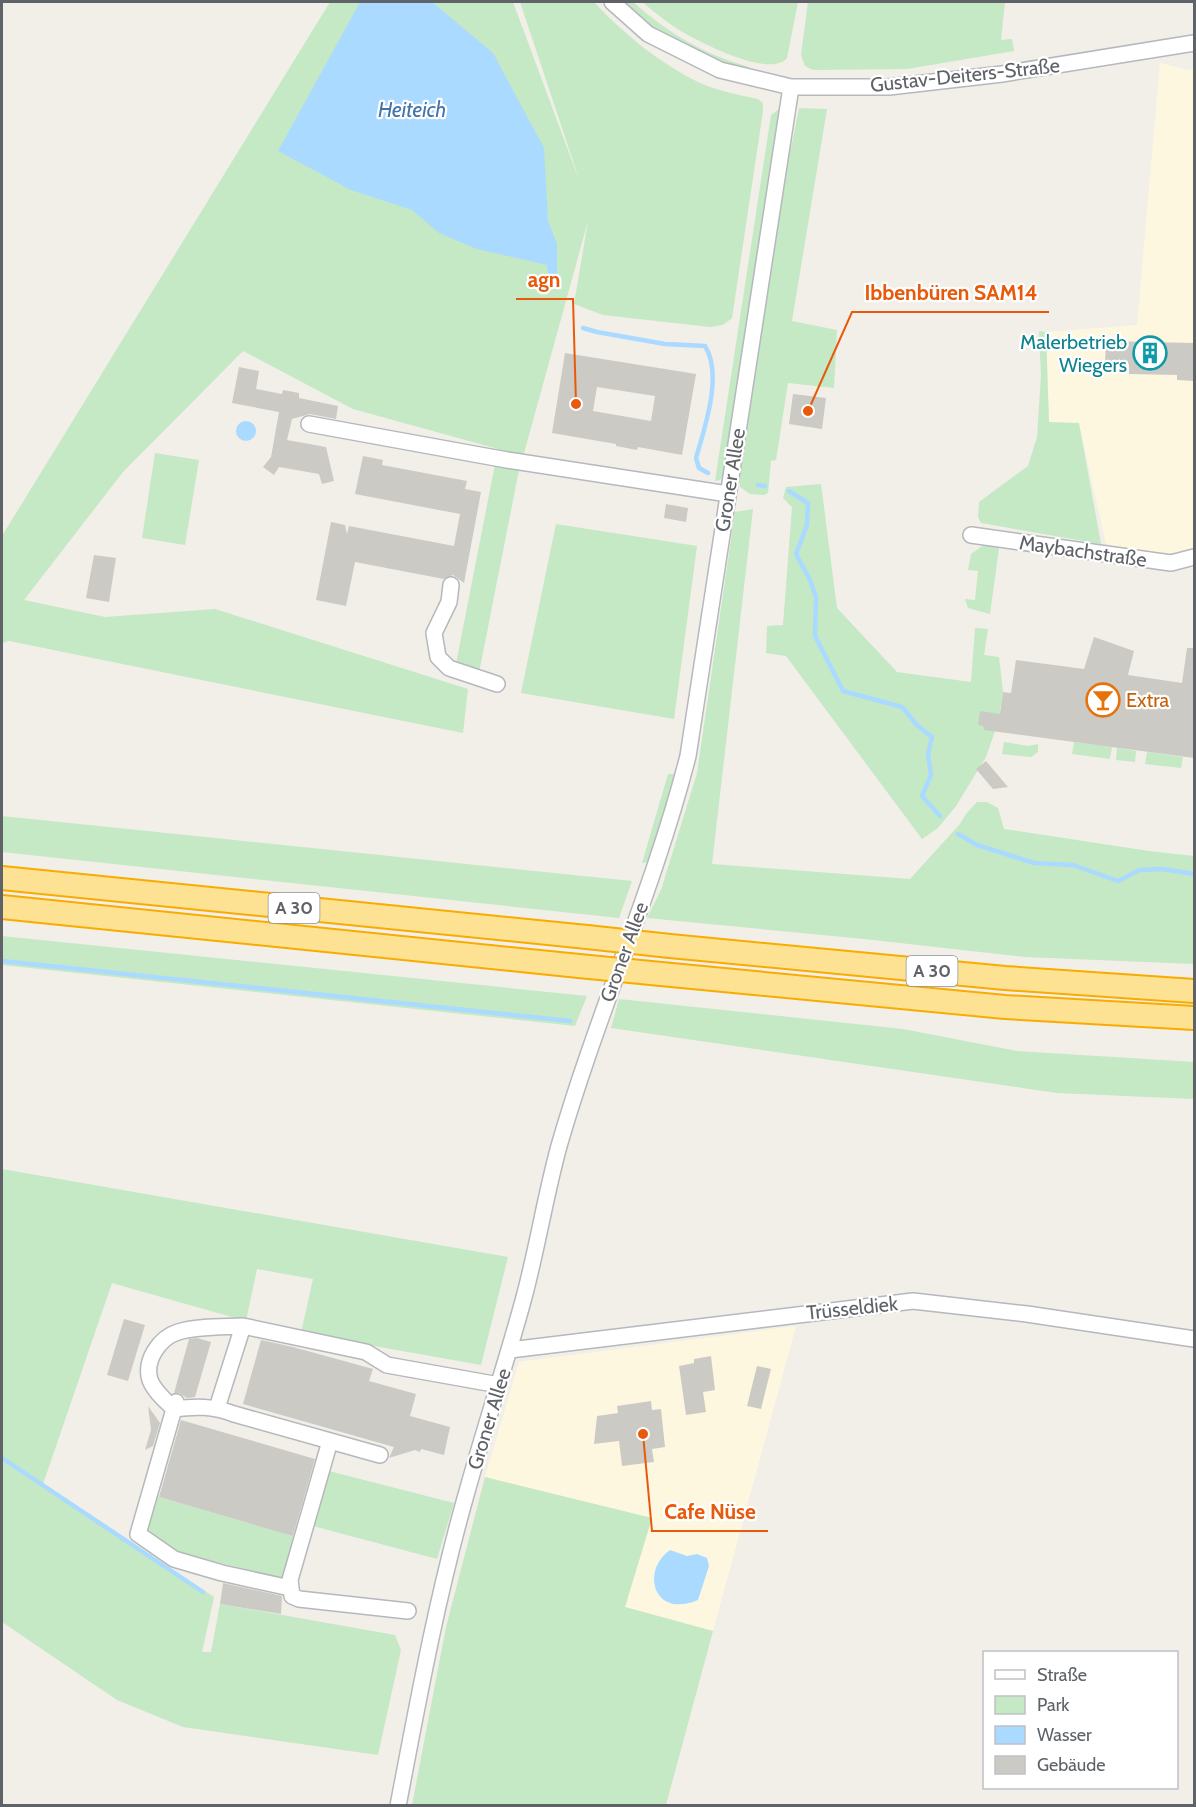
<svg xmlns="http://www.w3.org/2000/svg" width="1196" height="1807" font-family="Cabin,sans-serif">
<rect width="100%" height="100%" fill="#f1efe8"/>
<path fill="#fef7e0" d="M1160,63L1188,70L1194,69V560L1106,544L1079,424L1049,423L1046,332L1137,325Z
M796,1326L713,1631L625,1607L652,1518L485,1477L519,1362Z"/>
<path fill="#c5e8c5" d="M330,2H513L581,185L520,2H594C625,35 659,63 700,83C718,91 739,95 758,99L763,103V111L732,318L723,325L710,327L603,315L574,304L588,221L518,475L479,673L455,669L498,449L353,409L243,351L123,472L24,600L105,617L215,609L468,689L463,733L9,641L2,643V536Z
M625,2H633C670,34 701,53 749,67L748,68C702,59 657,36 625,2Z
M642,2H798L787,58C771,78 706,45 688,35C671,26 657,14 642,2Z
M808,2H1005L1001,40L1012,39L1014,51L907,69L813,70L805,66L801,55Z
M799,108L827,109L792,321L837,330L834,388L788,383L776,460L771,461L768,493L764,495L750,494L740,487L739,479L740,464L786,153L791,148Z
M779,109L781,113L726,472L720,480L715,481L771,115Z
M1039,331L1046,332L1049,422L1079,423L1101,544L981,523L978,517L979,502L1028,466L1037,437L1041,375Z
M155,453L199,460L185,545L142,538Z
M821,484L837,608L897,672L971,682L975,628L988,629L984,655L999,657L1003,692L1000,711L1009,713L995,731L986,757L956,806L938,828L922,839L786,656L766,653L767,626L783,625L792,507L783,498L786,487Z
M753,509L712,864L910,879L960,824L966,814L977,802H987L998,808L1004,829L1149,851L1194,856V964L1025,957L864,939L647,918L661,890L697,773L735,512Z
M556,524L697,546L674,719L521,693Z
M985,544L999,548L990,614L968,608L965,599L975,600L978,571L968,570L971,554Z
M1004,742L1028,746L1038,744V752L1031,757L1002,754Z
M1074,742L1112,747L1110,759L1072,754Z
M1117,748L1136,751L1135,762L1116,760Z
M1147,752L1183,757L1181,768L1145,764Z
M668,774H678L651,862L642,863Z
M2,816L632,881L619,918L2,852Z
M2,936L587,996L575,1026L2,965Z
M619,999L903,1029L1017,1051L1194,1062V1099L1057,1093L611,1028Z
M2,1169L508,1257L481,1365L301,1333L313,1279L257,1269L246,1321L112,1283L43,1484L214,1597L202,1652H211L220,1604L395,1635L401,1650L378,1755L183,1727L117,1700L2,1622Z
M329,1471L454,1503L437,1559L313,1526Z
M485,1477L652,1518L625,1607L713,1631L666,1805H412L446,1627Z
M155,1496L297,1537L285,1579L165,1549L148,1535V1521Z"/>
<path fill="#aadaff" d="M360,2H432L493,53L544,148L548,221L557,244V278L549,281L547,265L477,249L439,233L412,210L351,190L278,151Z
M236 431a10 10 0 1 1 20 0a10 10 0 1 1-20 0Z
M670,1550L687,1556L697,1554L707,1558L709,1566L698,1600C654,1619 640,1571 670,1550Z"/>
<g fill="none" stroke-linecap="round" stroke-linejoin="round">
<path stroke="#aadaff" stroke-width="4.5" d="M583,328L597,332L665,344L705,346C723,374 705,427 696,458L699,468L708,473
M758,485L765,486
M789,491L808,503L807,525L796,554L810,580L816,597L815,636L843,691L902,707L917,725L932,737L928,754L931,775L922,796L940,816
M958,834L977,845L1034,863L1073,865L1118,881L1140,870L1162,869L1194,874
M2,961L570,1021
M2,1458L203,1592"/>
</g>
<path fill="#cccac5" fill-rule="evenodd" d="M1106,341L1194,343V381L1177,380V375L1129,374V364L1105,363Z
M565,353L696,374L682,455L638,447L637,450L616,446V444L552,433ZM597,387L655,396L651,421L593,411Z
M239,367L259,371L256,389L282,394L283,390L299,393V398L338,406L336,419L310,414L292,419L287,440L326,447L334,481L322,484L319,474L279,467L274,475L263,467L271,457L279,412L232,403Z
M793,394L826,398L822,429L789,424Z
M363,456L383,460L382,465L467,481L465,489L481,492L464,583L453,575L444,579L355,562L346,606L316,600L331,522L345,525L347,534L349,526L454,546L460,514L355,494Z
M666,504L688,508L686,522L664,518Z
M94,555L116,558L109,602L86,598Z
M1094,637L1134,651L1128,675L1182,683L1187,648H1194V758L984,730L983,726L978,725L980,711L1000,714L1003,692L1011,693L1016,660L1084,669Z
M986,761L1008,787L993,789L976,769Z
M124,1319L145,1325L128,1381L107,1375Z
M197,1338L211,1342L195,1397L187,1398L179,1393H174L189,1339Z
M261,1340L293,1347L373,1369L369,1381L416,1394L410,1416L450,1427L444,1455L421,1449L420,1452L415,1450L389,1458L394,1447L243,1404Z
M711,1356L715,1390L703,1392L706,1412L686,1415L679,1366L694,1363V1359Z
M757,1366L771,1369L761,1409L747,1406Z
M651,1401L652,1410L661,1409L665,1447L652,1449L654,1462L622,1466L619,1441L594,1444L597,1416L618,1413L617,1406Z
M148,1406L160,1423L153,1446L145,1450L151,1430Z
M181,1420L315,1459L293,1536L159,1497Z
M223,1583L282,1596L281,1614L220,1604Z"/>
<g fill="none" stroke-linecap="round" stroke-linejoin="round">
<defs>
<path id="minor" d="M612,2L648,34L720,70L791,87H889L1002,74L1194,43
M309,424L507,460L728,494
M971,535L1171,563L1194,557
M451,585L449,602L434,633L438,657L449,668L497,684
M243,1326C223,1327 197,1326 178,1332C159,1338 144,1361 150,1380C154,1391 166,1401 174,1409C196,1406 213,1406 234,1414L380,1455
M510,1350L913,1301L1027,1314L1194,1339
M176,1402L138,1534L174,1559L222,1573L290,1588
M217,1408L243,1326L366,1352L387,1365L499,1385
M330,1441L290,1580L292,1596L299,1599L408,1611
M398,1806C418,1701 437,1597 466,1495C484,1430 505,1366 523,1301C537,1250 545,1197 559,1146C597,1014 654,889 688,756L791,87"/>
<path id="highway" d="M2,878L587,937
M2,907L579,966
M670,946L1005,978L1194,991
M661,974L1005,1007L1194,1018"/>
</defs>
<use href="#minor" stroke="#b5b8bc" stroke-width="18"/>
<use href="#highway" stroke="#f9ab00" stroke-width="26"/>
<use href="#minor" stroke="#fff" stroke-width="15"/>
<use href="#highway" stroke="#fde293" stroke-width="22"/>
<defs>
<path id="highway-bridge" d="M587,937L670,946
M579,966L661,974"/>
</defs>
<use href="#highway-bridge" stroke="#f9ab00" stroke-width="26" stroke-linecap="butt"/>
<use href="#highway-bridge" stroke="#fde293" stroke-width="22"/>
</g>
<defs>
<symbol id="building-ring" viewBox="-11 -11 22 22"><circle r="9.5" fill="#fff" stroke="#0f9aa8" stroke-width="1.5"/><path d="M-4-6H4V6H1V3H-1V6H-4ZM-2.5-4.3h1.7v1.8h-1.7ZM.8-4.3h1.7v1.8H.8ZM-2.5-1h1.7V.8h-1.7ZM.8-1h1.7V.8H.8Z" fill="#0f9aa8"/></symbol>
<symbol id="bar-ring" viewBox="-11 -11 22 22"><circle r="9.5" fill="#fff" stroke="#e8710a" stroke-width="1.5"/><path d="M-6-5H6L.8 .8V4.5H3.5V6h-7V4.5H-.8V.8Z" fill="#e8710a"/></symbol>
</defs>
<g fill-rule="evenodd">
<use href="#building-ring" x="1131" y="334" width="38" height="38"/>
<use href="#bar-ring" x="1084" y="681" width="38" height="38"/>
</g>
<g text-anchor="middle" dominant-baseline="central" stroke-width="4.5" stroke-linejoin="round" paint-order="stroke">
<g fill="#fff" stroke="#8f9295" stroke-width="1.5">
<rect x="268.5" y="893" width="51" height="30" rx="4.5"/>
<rect x="906.5" y="956" width="51" height="30" rx="4.5"/>
</g>
<g font-size="18" font-weight="bold" fill="#5f6368">
<text x="294" y="908">A 30</text>
<text x="932" y="971">A 30</text>
</g>
<g font-size="20" fill="#5f6368" stroke="#fff">
<text transform="translate(965 75) rotate(-6)">Gustav-Deiters-Straße</text>
<text transform="translate(730 480) rotate(-81)">Groner Allee</text>
<text transform="translate(1083 551) rotate(8)">Maybachstraße</text>
<text transform="translate(624 952) rotate(-70)">Groner Allee</text>
<text transform="translate(852 1308) rotate(-6)">Trüsseldiek</text>
<text transform="translate(489 1419) rotate(-73)">Groner Allee</text>
</g>
<g font-size="20" fill="#0d838f" stroke="#fff" text-anchor="end">
<text x="1127" y="342">Malerbetrieb<tspan x="1127" dy="23">Wiegers</tspan></text>
</g>
<g font-size="20" fill="#c56008" stroke="#fff" text-anchor="start">
<text x="1126" y="700">Extra</text>
</g>
<g font-size="21" font-style="italic" fill="#4174aa" stroke="#fff">
<text x="412" y="109">Heiteich</text>
</g>
</g>
<path fill="none" stroke="#e8590c" stroke-width="2" d="M576 404L573 299H516M808 411L852 312H1049M643 1434L652 1531H768"/>
<g fill="#e8590c" stroke="#fff" stroke-width="2">
<circle cx="576" cy="404" r="6"/>
<circle cx="808" cy="411" r="6"/>
<circle cx="643" cy="1434" r="6"/>
</g>
<g font-size="21" text-anchor="middle" font-weight="bold" fill="#e8590c" stroke="#fff" stroke-width="4.5" stroke-linejoin="round" paint-order="stroke">
<text x="544" y="287">agn</text>
<text x="951" y="300">Ibbenbüren SAM14</text>
<text x="710" y="1519">Cafe Nüse</text>
</g>
<rect width="1196" height="1807" fill="none" stroke="#5f6368" stroke-width="6"/>
<rect x="983" y="1651" width="195" height="138" fill="#ffffff" stroke="#bfc1c3" stroke-width="1.5"/>
<rect x="995" y="1670" width="30" height="9" fill="#ffffff" stroke="#bfc1c3" stroke-width="1.5"/>
<text x="1037" y="1681" font-size="18" fill="#5f6368">Straße</text>
<rect x="995" y="1696" width="30" height="18" fill="#c5e8c5" stroke="#bfc1c3" stroke-width="1.5"/>
<text x="1037" y="1711" font-size="18" fill="#5f6368">Park</text>
<rect x="995" y="1726" width="30" height="18" fill="#aadaff" stroke="#bfc1c3" stroke-width="1.5"/>
<text x="1037" y="1741" font-size="18" fill="#5f6368">Wasser</text>
<rect x="995" y="1756" width="30" height="18" fill="#cccac5" stroke="#bfc1c3" stroke-width="1.5"/>
<text x="1037" y="1771" font-size="18" fill="#5f6368">Gebäude</text>
</svg>
